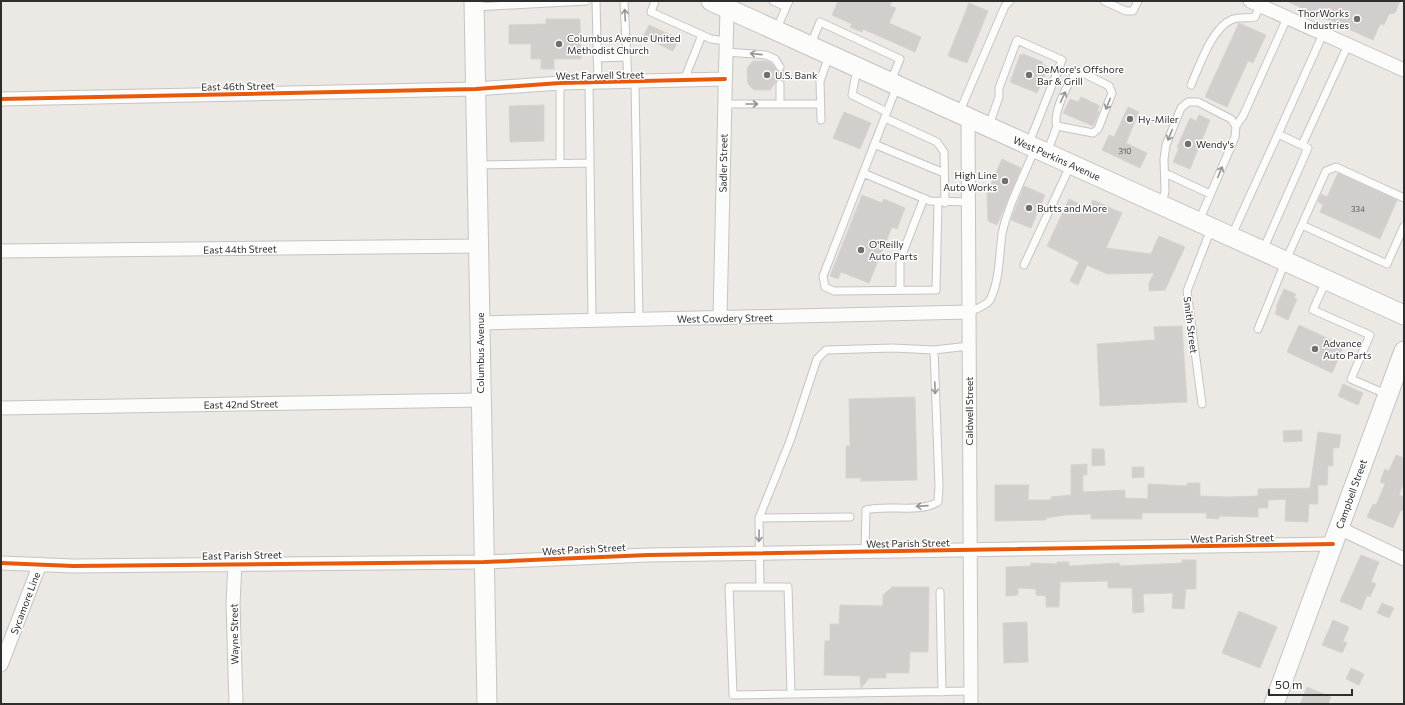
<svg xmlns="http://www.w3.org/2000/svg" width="1405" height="705" font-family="Commissioner,sans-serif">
<rect width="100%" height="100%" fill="#ece8e4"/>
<path fill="#d1cecb" stroke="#d7d4d0" d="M838,1H892L890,6L896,8L889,23L921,37L915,52L863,29L862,32L850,27L852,24L832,15Z
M1286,1H1400L1395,13L1389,14L1384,25L1380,24L1373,40Z
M969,3L988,11L967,63L948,56Z
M546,19H580L581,59H554V69H541V59H531V44H509V25L546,24Z
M1239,23L1266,35L1253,63L1248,61L1227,107L1205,97Z
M649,25L679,39L673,51L643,37Z
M1023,54L1043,62L1042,64L1048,67L1037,93L1010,82L1020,55Z
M753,61H767L771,63L777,71L784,70L786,79L784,81L777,80L770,90H754L748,84L747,68Z
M1081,97L1100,106L1097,111L1099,112L1093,126L1063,113L1070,99L1078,102Z
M544,105V141L510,142L509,106Z
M1128,107L1139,112L1126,143L1147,153L1140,168L1102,150L1109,135L1114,137Z
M844,112L871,123L860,149L833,138Z
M1199,115L1210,120L1190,169L1173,162L1179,148L1177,147L1190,118L1196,121Z
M1002,159L1021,168L997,225L988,221L987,193Z
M1338,173L1397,200L1380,239L1320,212L1323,205L1318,202L1321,194L1327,197Z
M1024,186L1045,195L1031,228L1011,220Z
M862,195L882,203L884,199L905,208L897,229L892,227L869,283L841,272L838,279L830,276Z
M1069,199L1089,208L1093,200L1122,213L1106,248L1151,254L1159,236L1185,247L1165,290L1149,291V283L1154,273L1107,274L1087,265L1078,285L1070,281L1079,262L1047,246Z
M1284,289L1296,294L1294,298L1297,299L1288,320L1275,314L1277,308L1276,307Z
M1299,325L1344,346L1332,373L1287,352Z
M1182,326L1187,402L1100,406L1097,344L1155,340L1154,327Z
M1343,384L1363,393L1358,405L1338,396Z
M915,397L917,480L861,481V478H846V446H850L849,399Z
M1302,430V441L1284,442L1283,431Z
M1318,432L1341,435L1339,448H1333V466H1328L1327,485H1318V504H1309L1308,522L1285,521L1286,499L1268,500V508H1258V517L1219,516V519L1206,518L1207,513H1142V519H1091V514L1066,515L1046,518V520L995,521V485H1029L1028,500H1051V497L1071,495V465L1087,464V475H1083V492L1125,490V498L1148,499V484L1187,486V483H1200V496L1227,497L1258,496V489L1310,488Z
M1092,449H1104L1105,465L1092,466Z
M1396,455L1404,458V482L1399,495L1404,497V511L1401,510L1393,528L1367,517L1373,504L1376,505L1385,484L1380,482L1385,469L1389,471Z
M1132,467H1144V477L1132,478Z
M1361,555L1379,562L1371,582L1376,584L1370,597L1367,595L1361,610L1340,601Z
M1182,560H1196V589H1186L1184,609L1172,608L1173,593L1143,594L1144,612L1133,613L1132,588H1108V581L1060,582L1059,607H1046V596L1036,595V589L1018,588V595L1006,596V567L1031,566V563L1057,564V562H1069V566L1119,563L1120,566L1182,563Z
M892,587H929L928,652H910L909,673H886V678H869L861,688L860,676L824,675L825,641H830V624H839L840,605L883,606V595Z
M1382,603L1394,608L1389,618L1377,613Z
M1239,611L1277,627L1260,668L1222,653Z
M1333,620L1349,627L1343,641L1347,643L1342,653L1322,645Z
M1027,622L1028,662L1004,663L1003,623Z
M1351,668L1364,674L1359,685L1346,679Z
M1307,687L1331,697L1328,704H1300Z"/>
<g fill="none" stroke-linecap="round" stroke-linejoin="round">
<defs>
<path id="lane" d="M596,1L598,83
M624,1L628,82
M655,1L651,12L711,39L726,41
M773,1L786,7
M1104,1L1126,11H1133L1138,1
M474,7L586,1
M776,30L789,1
M810,46L820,22L900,59L891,81
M726,52L766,55L775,59L780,67
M597,58L627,57
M857,69L852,95L887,112
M684,80L702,35
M635,82L639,319
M589,83L592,321
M1191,85C1199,67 1212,28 1231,20C1239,16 1247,19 1255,17L1260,6
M897,86L823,276L825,287L834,291L936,290L938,202
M725,104H820
M780,104V84
M959,113L1005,6L1010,1
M885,118L937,142L944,152L945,203
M821,120L820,81L829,56
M989,125L999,97V88L1017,40L1062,60L1029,143
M1236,126L1243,116L1287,18
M1278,134L1323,34
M874,144L944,173
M1302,145L1348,45
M1047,153L1057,126C1052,114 1069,78 1079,71L1109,86L1112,93L1098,129L1093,133L1057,126
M560,163V83
M478,165L590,163
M863,173L930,201L969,202
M1165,173L1210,194
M1162,204L1165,191L1164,159L1166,145L1181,108L1188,102H1198L1231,119L1236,126L1235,137L1199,221
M1302,225L1387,264L1404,226
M1232,235L1278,134L1308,148L1263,250
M1024,265L1071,164
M1326,281L1313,310L1370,335L1351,379L1388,395
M900,290V260L924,198
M969,312C976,309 986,306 990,300C1000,279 999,256 1002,234C1007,207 1025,174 1035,148
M1258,329L1286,260L1326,171L1336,167L1404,198
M969,346L934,350L893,348L826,350L817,359L790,441L759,518L760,587H788L791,694L971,691
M1202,404L1187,291L1211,229
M759,518L850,517
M865,552L866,510C889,504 917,514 938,502L939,486L934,350
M760,587H729L733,695L791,694
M940,592L942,692"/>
<path id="street" d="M1250,1L1404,70
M1,99L476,89L560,83L725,79
M968,119L971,704
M1,251L479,246
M720,318L727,8
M480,323L969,312
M1,408L480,400
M1339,528L1404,559
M1,563L73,566L484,562L648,555L1333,544
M235,563L233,604L236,704
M1,665L40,564"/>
<path id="secondary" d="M474,1L487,704
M711,1L1404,315
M1274,704L1404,351"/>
</defs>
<use href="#lane" stroke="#c5c4c5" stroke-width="9"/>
<use href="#street" stroke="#c5c4c5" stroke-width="15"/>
<use href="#secondary" stroke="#c5c4c5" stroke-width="21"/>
<use href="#lane" stroke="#fcfcfb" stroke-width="7"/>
<use href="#street" stroke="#fcfcfb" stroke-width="13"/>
<use href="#secondary" stroke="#fcfcfb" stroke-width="19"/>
<defs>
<path id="cycleway" d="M1,99L476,89L560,83L725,79
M1,563L73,566L484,562L648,555L1333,544"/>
</defs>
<use href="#cycleway" stroke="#fff" stroke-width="6"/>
<use href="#cycleway" stroke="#e8590c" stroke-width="4"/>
</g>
<defs><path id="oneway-shaft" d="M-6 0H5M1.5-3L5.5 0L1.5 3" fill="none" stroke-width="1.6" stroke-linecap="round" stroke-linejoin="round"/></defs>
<g stroke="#959594">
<use href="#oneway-shaft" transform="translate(625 15) rotate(-93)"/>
<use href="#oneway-shaft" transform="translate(756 54) rotate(-174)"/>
<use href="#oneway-shaft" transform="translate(1063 97) rotate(-65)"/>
<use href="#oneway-shaft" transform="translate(752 104)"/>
<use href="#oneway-shaft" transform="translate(1108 104) rotate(112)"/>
<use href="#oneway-shaft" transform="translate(1170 135) rotate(112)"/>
<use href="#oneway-shaft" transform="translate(1220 172) rotate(-67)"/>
<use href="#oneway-shaft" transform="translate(935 388) rotate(88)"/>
<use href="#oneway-shaft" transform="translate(922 506) rotate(176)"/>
<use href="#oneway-shaft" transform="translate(759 536) rotate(91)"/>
</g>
<g fill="#706f6e" stroke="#fff" stroke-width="1.5">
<circle cx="1357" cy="19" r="4"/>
<circle cx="559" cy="44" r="4"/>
<circle cx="767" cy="75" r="4"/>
<circle cx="1029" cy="75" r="4"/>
<circle cx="1130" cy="119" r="4"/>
<circle cx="1188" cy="144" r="4"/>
<circle cx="1005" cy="181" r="4"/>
<circle cx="1029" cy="208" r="4"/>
<circle cx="861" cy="250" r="4"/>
<circle cx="1315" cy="349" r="4"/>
</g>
<g text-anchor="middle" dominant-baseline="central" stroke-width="3" stroke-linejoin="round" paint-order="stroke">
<g font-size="8" fill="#585857">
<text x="1125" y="151">310</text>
<text x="1358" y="209">334</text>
</g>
<g font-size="10" fill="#2e2e2e" stroke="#fff" text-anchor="start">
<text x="1349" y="13" text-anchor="end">ThorWorks<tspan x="1349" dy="12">Industries</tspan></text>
<text x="567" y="38">Columbus Avenue United<tspan x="567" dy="12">Methodist Church</tspan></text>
<text x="1037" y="69">DeMore's Offshore<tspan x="1037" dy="12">Bar &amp; Grill</tspan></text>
<text x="775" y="75">U.S. Bank</text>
<text x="1138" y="119">Hy-Miler</text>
<text x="1196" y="144">Wendy's</text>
<text x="997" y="175" text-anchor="end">High Line<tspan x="997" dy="12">Auto Works</tspan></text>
<text x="1037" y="208">Butts and More</text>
<text x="869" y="244">O'Reilly<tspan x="869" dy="12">Auto Parts</tspan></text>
<text x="1323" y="343">Advance<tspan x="1323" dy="12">Auto Parts</tspan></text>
</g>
<g font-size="10" fill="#2e2e2e" stroke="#fff">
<text transform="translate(600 75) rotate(-1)">West Farwell Street</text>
<text transform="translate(238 86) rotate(-1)">East 46th Street</text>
<text transform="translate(1057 158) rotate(24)">West Perkins Avenue</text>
<text transform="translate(723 163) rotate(-89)">Sadler Street</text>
<text transform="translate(240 249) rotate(-1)">East 44th Street</text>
<text transform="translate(725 318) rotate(-1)">West Cowdery Street</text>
<text transform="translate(1191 325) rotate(83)">Smith Street</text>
<text transform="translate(480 353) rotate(-90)">Columbus Avenue</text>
<text transform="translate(241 404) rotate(-1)">East 42nd Street</text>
<text transform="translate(969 411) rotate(-90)">Caldwell Street</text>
<text transform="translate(1351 494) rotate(-70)">Campbell Street</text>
<text transform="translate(1232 538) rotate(-1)">West Parish Street</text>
<text transform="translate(908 543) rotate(-1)">West Parish Street</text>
<text transform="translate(584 549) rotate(-3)">West Parish Street</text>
<text transform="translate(242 555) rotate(-1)">East Parish Street</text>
<text transform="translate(25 603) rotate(-69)">Sycamore Line</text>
<text transform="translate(234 634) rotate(-91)">Wayne Street</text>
</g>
</g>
<rect width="1405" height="705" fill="none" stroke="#2e2e2e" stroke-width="4"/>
<path d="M1269 689v6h83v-6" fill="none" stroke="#2e2e2e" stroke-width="2"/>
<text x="1275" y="689" font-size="12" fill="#2e2e2e" stroke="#ffffff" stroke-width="3" paint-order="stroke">50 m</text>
</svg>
